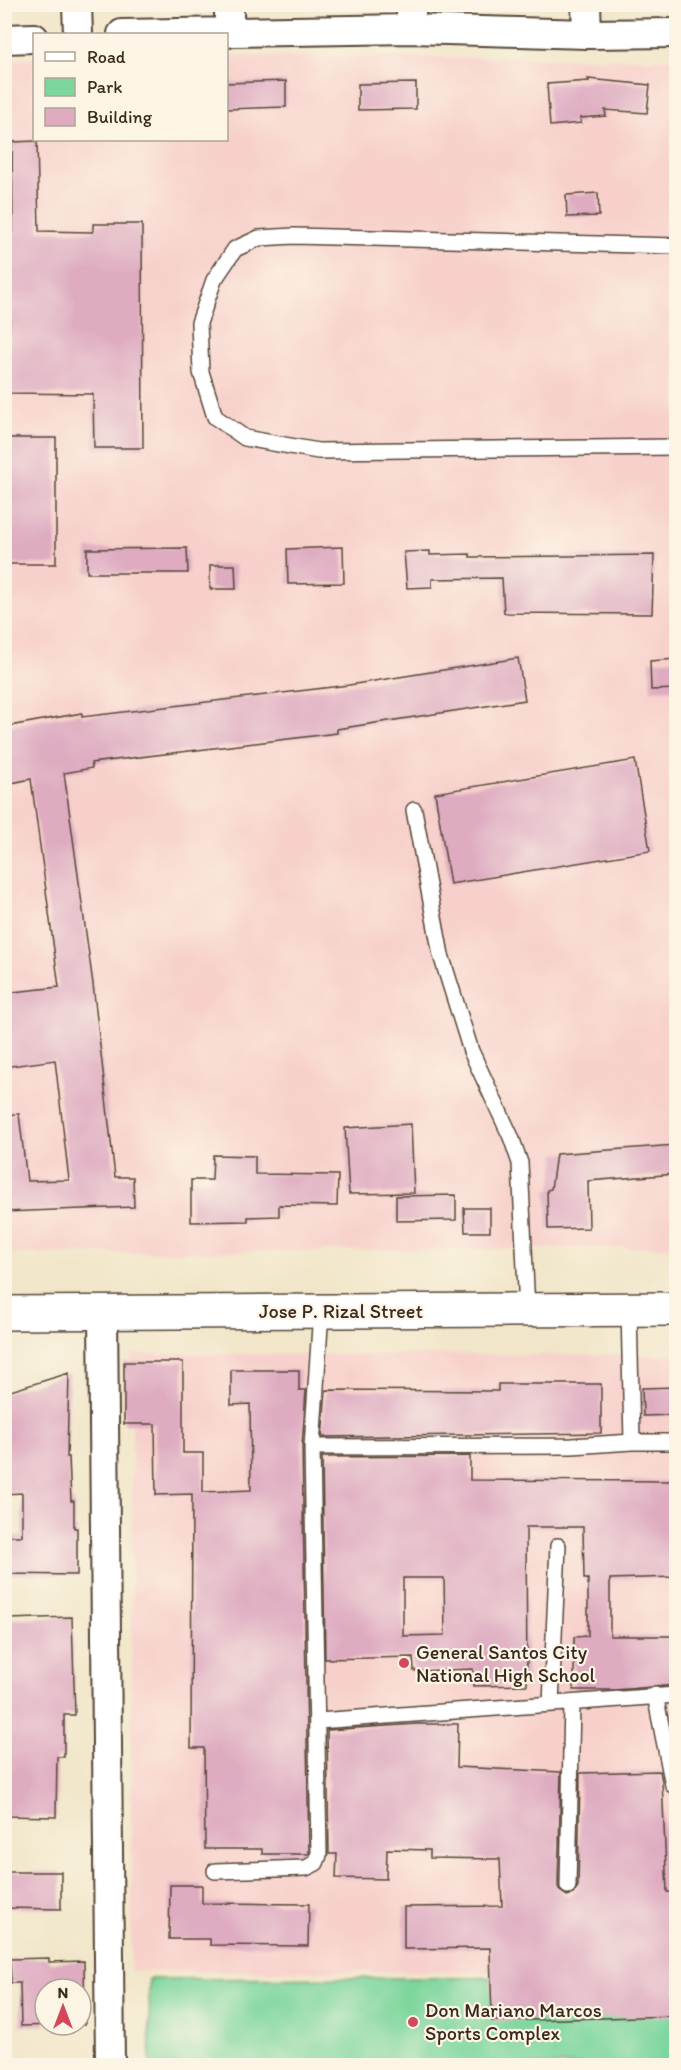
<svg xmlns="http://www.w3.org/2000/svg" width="681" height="2070" font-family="Itim,sans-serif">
<rect width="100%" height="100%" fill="#fcf5e5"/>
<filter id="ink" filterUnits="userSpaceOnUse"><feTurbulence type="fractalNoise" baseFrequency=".0167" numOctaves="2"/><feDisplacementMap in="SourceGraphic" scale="12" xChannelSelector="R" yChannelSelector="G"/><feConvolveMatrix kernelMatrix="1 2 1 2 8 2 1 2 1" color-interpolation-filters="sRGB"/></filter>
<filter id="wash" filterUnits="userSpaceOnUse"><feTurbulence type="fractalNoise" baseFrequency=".008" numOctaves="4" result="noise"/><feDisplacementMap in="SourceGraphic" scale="24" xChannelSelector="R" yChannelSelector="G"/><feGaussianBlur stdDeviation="1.35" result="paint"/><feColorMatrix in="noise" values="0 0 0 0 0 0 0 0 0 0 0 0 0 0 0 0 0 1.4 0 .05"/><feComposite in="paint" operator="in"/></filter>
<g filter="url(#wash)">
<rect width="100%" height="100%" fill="#f1e6c9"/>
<path fill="#f7d0cb" d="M227,56L676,59V1247L5,1254V60L34,58V140H226Z
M132,1354L676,1355V1972L131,1971Z"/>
<path fill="#7cd69c" stroke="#5c805d" stroke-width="1.5" d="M676,1977V2065H150L149,1979Z"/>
<g id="blocks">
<path fill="#deabc1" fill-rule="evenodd" d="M588,79L650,85L647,113L605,110L606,116L580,118L581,123L550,126L547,84L589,81Z
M286,81V107L226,109V83Z
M416,83V109L358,110V84Z
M37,141L39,231L93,232V224H142L143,448H94L93,394L8,393L11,256H4V230L13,231L12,142Z
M598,193L599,216L567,217L566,195Z
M8,438H56V564H8Z
M343,547L344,583L288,584L287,549Z
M187,548L188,573H87V549Z
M430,551V555L470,554V557L654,555L652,614L504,613L502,578L432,579V587L407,588L404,552Z
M210,565H235L236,589H210Z
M518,658L525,700L337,729V733L91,763L92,768L64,773L93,984L115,1177H133L134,1207L4,1212V1115L19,1114L27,1181L69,1180L55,1060L4,1067V993L59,987L31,779L7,784L4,768V727L82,713V717L349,685Z
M676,659V689L651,690L650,661Z
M635,760L650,851L450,884L435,793Z
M411,1124L414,1193L349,1194L345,1128Z
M676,1145V1174L588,1181L589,1228L548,1229L547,1190L551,1189L556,1154Z
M213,1155L255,1156V1174L338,1175L337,1206L279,1205V1216L248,1217V1221L191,1222V1180H212Z
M456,1195V1220L396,1221V1196Z
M464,1208H490V1232H465Z
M124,1362H183V1453H203V1492L251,1490L250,1404L231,1405V1370H299V1390H306L302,1447L309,1854H262V1849H205L204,1748H191L192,1494L156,1495L155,1424H124Z
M69,1373L67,1457H69L71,1501H74V1528H77V1575L4,1574V1536H22V1493L4,1494V1393Z
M498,1384H601V1433L322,1437L326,1390L498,1391Z
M676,1387V1415L643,1416L642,1388Z
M470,1456V1480L676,1481V1577L610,1579V1636H675L676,1685L615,1690H574V1637L588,1636V1579H584L583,1527H526L527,1685L473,1686V1669L414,1671L413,1657L325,1659L322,1457ZM403,1578H444L445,1635L403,1636Z
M72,1617L75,1715H64V1757H57L56,1817L4,1816V1722H10L8,1619Z
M417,1724H458L457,1767L561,1772L558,1886L560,1891L567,1896L573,1894L578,1886L580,1773L660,1771L662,1781L667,1892H676V2016L492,2021L490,1948L404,1949V1907L502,1906L500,1859L430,1858V1850L387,1849L386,1879L336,1878L337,1854H329L327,1730Z
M4,1872H61V1909L4,1908Z
M170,1885H202V1903L309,1904L308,1946L210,1945V1939H169Z
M49,1958V1962L84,1961L85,2024H81V1989H45V2025H54L21,2026L20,1983H11L10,1959Z"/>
</g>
</g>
<g filter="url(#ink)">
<use href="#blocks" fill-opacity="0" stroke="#564638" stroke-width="1.5"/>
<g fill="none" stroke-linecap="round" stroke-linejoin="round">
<defs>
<path id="service" d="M676,246L294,236L259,238L235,249L214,280L199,323L201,372L215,417L245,438L318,451L676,447
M414,810L441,955L471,1051L511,1137L520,1163L527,1310
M632,1442H676
M312,1447L572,1446L632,1442L629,1309
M655,1695L673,1785L676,1786
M551,1704L558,1546
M318,1721L676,1695
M215,1871L306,1868L316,1863L319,1855L312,1447L321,1311
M568,1886L572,1704"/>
<path id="minor" d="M77,4L78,34
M411,4V29
M586,4L587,34
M229,33V4
M122,34L411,29L587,34L676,33
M4,39L34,38
M103,1313L110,2066"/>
<path id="tertiary" d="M4,1313L676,1309"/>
</defs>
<use href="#service" stroke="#564638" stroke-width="18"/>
<use href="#minor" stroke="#564638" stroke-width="32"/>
<use href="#tertiary" stroke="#564638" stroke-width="36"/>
<use href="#service" stroke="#fff" stroke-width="15"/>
<use href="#minor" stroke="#fff" stroke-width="28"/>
<use href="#tertiary" stroke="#fff" stroke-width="33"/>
</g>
</g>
<g fill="#d1495b" stroke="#fcf5e5" stroke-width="2">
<circle cx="404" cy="1663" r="6"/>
<circle cx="413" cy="2022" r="6"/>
</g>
<g text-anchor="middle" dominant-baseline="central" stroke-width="4.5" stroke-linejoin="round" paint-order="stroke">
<g font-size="20" fill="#3b2a1e" stroke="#fcf5e5">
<text x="341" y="1311">Jose P. Rizal Street</text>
</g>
<g font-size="20" fill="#3b2a1e" stroke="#fcf5e5" text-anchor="start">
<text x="416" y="1652">General Santos City<tspan x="416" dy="23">National High School</tspan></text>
<text x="425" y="2010">Don Mariano Marcos<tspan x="425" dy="23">Sports Complex</tspan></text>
</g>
</g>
<rect width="681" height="2070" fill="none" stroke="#fcf5e5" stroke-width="24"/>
<rect x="33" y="33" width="195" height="108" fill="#fcf5e5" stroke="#afa495" stroke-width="1.5"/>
<rect x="45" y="52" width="30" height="9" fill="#ffffff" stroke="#afa495" stroke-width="1.5"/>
<text x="87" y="63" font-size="18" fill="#3b2a1e">Road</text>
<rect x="45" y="78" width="30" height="18" fill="#7cd69c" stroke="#afa495" stroke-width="1.5"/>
<text x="87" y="93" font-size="18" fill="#3b2a1e">Park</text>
<rect x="45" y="108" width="30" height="18" fill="#deabc1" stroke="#afa495" stroke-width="1.5"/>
<text x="87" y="123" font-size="18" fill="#3b2a1e">Building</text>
<g transform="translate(63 2007)"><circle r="28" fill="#fcf5e5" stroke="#afa495" stroke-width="1.5"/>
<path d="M0-4.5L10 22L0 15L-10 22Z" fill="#d1495b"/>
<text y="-9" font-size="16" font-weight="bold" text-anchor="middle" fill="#3b2a1e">N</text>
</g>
</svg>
